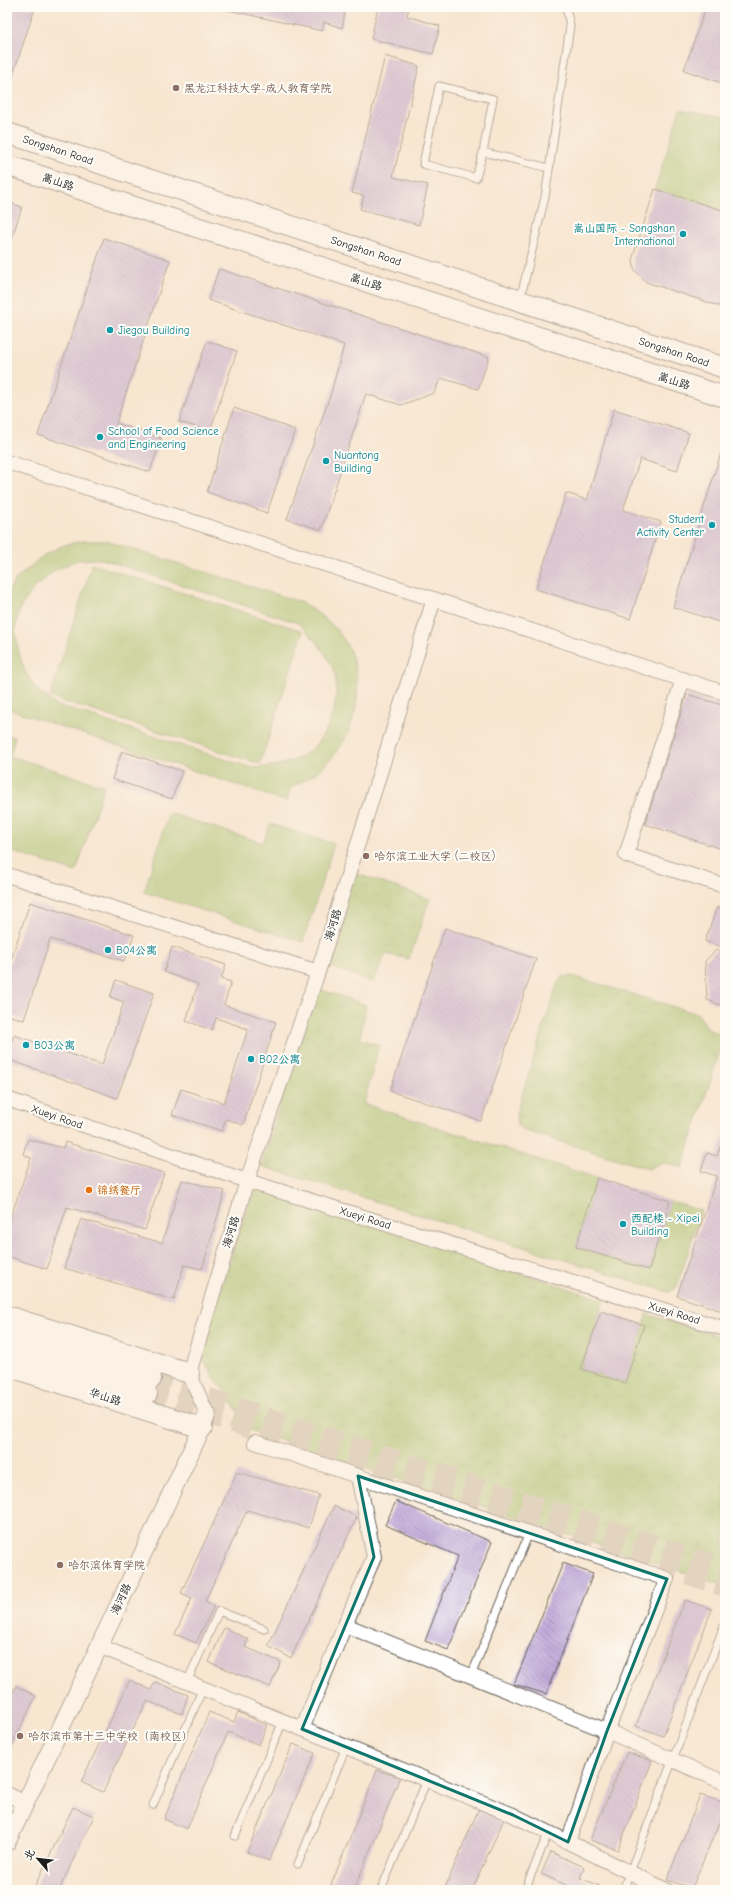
<svg xmlns="http://www.w3.org/2000/svg" width="732" height="1897" font-family="'Comic Neue','LXGW WenKai TC',sans-serif">
<defs>
<pattern id="grass-tufts" width="24" height="20" patternUnits="userSpaceOnUse"><rect width="24" height="20" fill="#a0c46e"/><path d="M3 7l-1-3M5 7V3M7 7l1-3M15 17l-1-3M17 17v-4M19 17l1-3" fill="none" stroke="#89a85f"/></pattern>
<pattern id="building-back-hatch" width="6" height="6" patternUnits="userSpaceOnUse"><rect width="6" height="6" fill="#bfa9d9"/><path d="M-1 5l2 2M0 0l6 6M5-1l2 2" fill="none" stroke="#9a89af"/></pattern>
</defs>
<rect width="100%" height="100%" fill="#fdfcf7"/>
<filter id="ink" filterUnits="userSpaceOnUse"><feTurbulence type="fractalNoise" baseFrequency=".025" numOctaves="2"/><feDisplacementMap in="SourceGraphic" scale="8" xChannelSelector="R" yChannelSelector="G"/><feConvolveMatrix kernelMatrix="1 2 1 2 8 2 1 2 1" color-interpolation-filters="sRGB"/></filter>
<filter id="wash" filterUnits="userSpaceOnUse"><feTurbulence type="fractalNoise" baseFrequency=".012" numOctaves="4" result="noise"/><feDisplacementMap in="SourceGraphic" scale="16" xChannelSelector="R" yChannelSelector="G"/><feGaussianBlur stdDeviation="0.9" result="paint"/><feColorMatrix in="noise" values="0 0 0 0 0 0 0 0 0 0 0 0 0 0 0 0 0 1.4 0 .05"/><feComposite in="paint" operator="in"/></filter>
<g filter="url(#wash)">
<rect width="100%" height="100%" fill="#f7e6d0"/>
<path fill="url(#grass-tufts)" stroke="#5e7045" d="M354,873L430,899L409,959L386,954L373,982L325,965Z
M572,976L698,1014L709,1030L725,1036L682,1168C668,1163 661,1160 649,1169L526,1131L517,1125L516,1114L557,984L562,977Z
M316,988L366,1005L360,1039L379,1045L364,1104L597,1178L576,1247L649,1270L670,1201L701,1211L677,1287L669,1292L261,1166Z
M254,1187L604,1300L581,1369L625,1383L644,1325L646,1314L725,1338V1586L234,1425L239,1413L199,1355Z"/>
<path fill="#a0c46e" stroke="#5e7045" fill-rule="evenodd" d="M680,109L725,117V224L655,189Z
M81,541H107L303,603C313,610 325,618 334,627C367,661 363,719 335,754C327,764 317,773 305,780C302,782 295,784 292,787C289,791 288,797 287,802L8,709L14,691L7,680V594L16,579L44,555L62,546ZM102,559L298,623C311,635 331,657 335,675C341,707 325,748 294,760C280,766 266,767 252,768L56,705L35,688L25,671L19,654L15,630L20,608L33,589L54,571L77,560Z
M92,564L303,631L260,764L50,697Z
M7,735L15,737L10,756L104,786L76,872L7,850Z
M169,813L263,843L270,824L334,844L303,942L144,892Z"/>
<g id="blocks">
<path fill="url(#building-back-hatch)" d="M7,7L35,8L10,83L7,82Z
M346,7L342,28L324,22L322,31L219,8Z
M378,7H409L407,16L440,26L433,54L371,39Z
M706,7H725V84L684,70Z
M385,56L419,66L393,177L428,185L419,225L360,209L364,196L352,193Z
M655,189L725,211V308L646,282L634,269L633,257Z
M7,202L22,207L7,253Z
M104,238L170,260L116,423L161,438L150,472L38,435Z
M219,269L489,357L478,389L441,378L434,393L401,405L366,394L321,530L287,519L331,393L344,345L208,300Z
M207,341L237,351L210,431L179,422Z
M234,408L295,430L267,513L207,492Z
M614,409L689,433L677,471L640,459L623,510L661,522L630,619L536,589L566,493L587,500Z
M724,443L725,444V624L673,607Z
M687,694L725,706V850L645,824Z
M122,751L182,771L172,799L112,779Z
M30,902L134,935L124,961L50,939L24,1020L7,1015V972Z
M717,907L725,910V948L705,941Z
M445,928L536,959L481,1121L390,1091Z
M172,947L226,965L221,979L231,982L224,1005L276,1022L243,1125L226,1119L222,1131L172,1115L181,1089L224,1103L248,1029L216,1018L212,1030L186,1021L198,984L164,972Z
M716,950L725,953L724,1006L707,1000L705,961Z
M116,980L154,993L117,1098L7,1059V1054L14,1035L102,1065L124,1002L110,997Z
M725,1133V1261L720,1276L725,1278V1312L677,1296L717,1176L701,1171L707,1153L717,1156Z
M28,1139L63,1148L65,1142L164,1173L145,1230L67,1207L47,1269L7,1256V1228L31,1158L23,1154Z
M597,1178L670,1201L649,1270L576,1247Z
M182,1180L225,1191L202,1269L184,1265L174,1300L64,1268L81,1219L162,1243Z
M601,1311L644,1325L625,1383L581,1369Z
M237,1472L319,1495L309,1528L247,1510L205,1601L214,1606L196,1643L175,1634L192,1598L181,1593Z
M396,1501L492,1542L448,1650L425,1641L458,1556L385,1525Z
M334,1506L357,1517L291,1658L268,1646Z
M563,1563L593,1574L546,1694L514,1684Z
M685,1600L712,1609L663,1736L636,1726Z
M224,1628L248,1639L245,1647L281,1662L270,1687L209,1662Z
M130,1680L151,1690L155,1682L188,1695L182,1714L147,1701L103,1792L81,1782Z
M16,1686L36,1696L7,1755V1705Z
M209,1712L234,1722L238,1712L267,1725L259,1745L228,1732L187,1829L164,1819Z
M293,1744L315,1753L269,1861L247,1852Z
M627,1752L652,1761L618,1850L590,1840Z
M377,1770L400,1777L354,1890H344L331,1885Z
M700,1795L725,1803V1808L692,1888L667,1880Z
M73,1807L94,1816L59,1890H33Z
M479,1808L504,1819L472,1890H444Z
M551,1852L584,1867L580,1878L600,1886L598,1890H572L573,1888L541,1874Z"/>
</g>
</g>
<g filter="url(#ink)">
<use href="#blocks" fill-opacity="0" stroke="#69635b" stroke-width="1"/>
<g fill="none" stroke-linecap="round" stroke-linejoin="round">
<path stroke="#cbbeac" stroke-width="20" stroke-dasharray="20 10" stroke-linecap="butt" d="M151,1379L725,1568
M147,1394L725,1587"/>
<defs>
<path id="service" d="M483,152L476,178L423,164L439,86L493,99L483,152L549,168
M520,300L545,197L570,26L566,7
M471,1676L529,1533
M187,1682L219,1611L264,1629
M153,1805L203,1688
M235,1836L283,1721
M298,1864L346,1747
M381,1890L427,1780
M525,1890L548,1833
M623,1890L725,1623"/>
<path id="minor" d="M7,462L725,693
M683,679L626,855L725,886
M7,875L318,972
M7,1099L247,1181L725,1329
M207,1414L189,1373L247,1181L318,972L434,599
M255,1442L667,1579L607,1731L568,1842
M345,1625L374,1557L358,1476
M99,1646L513,1815L666,1890
M302,1729L345,1625L607,1731L725,1783
M7,1794L25,1803"/>
<path id="tertiary" d="M7,1842L202,1428L207,1414"/>
<path id="secondary" d="M7,133L725,368
M7,165L128,205L725,397
M7,1316L189,1373
M7,1336L151,1379
M13,1352L147,1394
M7,1366L202,1428"/>
</defs>
<use href="#service" stroke="#69635b" stroke-width="9"/>
<use href="#minor" stroke="#69635b" stroke-width="16"/>
<use href="#tertiary" stroke="#69635b" stroke-width="19"/>
<use href="#secondary" stroke="#69635b" stroke-width="22"/>
<use href="#service" stroke="#fff" stroke-width="7"/>
<use href="#minor" stroke="#fff" stroke-width="14"/>
<use href="#tertiary" stroke="#fff" stroke-width="17"/>
<use href="#secondary" stroke="#fff" stroke-width="20"/>
</g>
</g>
<path d="M0 0H732V1897H0ZM358,1476L667,1579L607,1731L568,1842L513,1815L302,1729L374,1557Z" fill="#f7e6d0" fill-opacity=".55" fill-rule="evenodd"/>
<path fill="none" stroke="#0f766e" stroke-width="3" stroke-linejoin="round" d="M358,1476L667,1579L607,1731L568,1842L513,1815L302,1729L374,1557Z"/>
<g fill="#8d6e63" stroke="#fdfcf7" stroke-width="1.5">
<circle cx="176" cy="88" r="4"/>
<circle cx="366" cy="856" r="4"/>
<circle cx="60" cy="1565" r="4"/>
<circle cx="20" cy="1736" r="4"/>
</g>
<g fill="#0f9aa8" stroke="#fdfcf7" stroke-width="1.5">
<circle cx="683" cy="234" r="4"/>
<circle cx="110" cy="330" r="4"/>
<circle cx="100" cy="437" r="4"/>
<circle cx="326" cy="461" r="4"/>
<circle cx="712" cy="525" r="4"/>
<circle cx="108" cy="950" r="4"/>
<circle cx="26" cy="1045" r="4"/>
<circle cx="251" cy="1059" r="4"/>
<circle cx="623" cy="1224" r="4"/>
</g>
<circle fill="#e8710a" stroke="#fdfcf7" stroke-width="1.5" cx="89" cy="1190" r="4"/>
<g text-anchor="middle" dominant-baseline="central" stroke-width="4" stroke-linejoin="round" paint-order="stroke">
<g font-size="11" fill="#785e54" stroke="#fdfcf7" text-anchor="start">
<text x="184" y="88">黑龙江科技大学-成人教育学院</text>
<text x="374" y="856">哈尔滨工业大学 (二校区)</text>
<text x="68" y="1565">哈尔滨体育学院</text>
<text x="28" y="1736">哈尔滨市第十三中学校（南校区）</text>
</g>
<g font-size="11" fill="#1c1c1c" stroke="#fdfcf7">
<text transform="translate(58 150) rotate(18)">Songshan Road</text>
<text transform="translate(58 182) rotate(19)">嵩山路</text>
<text transform="translate(366 251) rotate(18)">Songshan Road</text>
<text transform="translate(366 282) rotate(18)">嵩山路</text>
<text transform="translate(674 352) rotate(18)">Songshan Road</text>
<text transform="translate(674 381) rotate(18)">嵩山路</text>
<text transform="translate(333 925) rotate(-73)">海河路</text>
<text transform="translate(57 1117) rotate(19)">Xueyi Road</text>
<text transform="translate(365 1218) rotate(17)">Xueyi Road</text>
<text transform="translate(231 1232) rotate(-73)">海河路</text>
<text transform="translate(674 1313) rotate(17)">Xueyi Road</text>
<text transform="translate(105 1397) rotate(18)">华山路</text>
<text transform="translate(121 1599) rotate(-65)">海河路</text>
</g>
<g font-size="11" fill="#0d838f" stroke="#fdfcf7" text-anchor="start">
<text x="675" y="228" text-anchor="end">嵩山国际 - Songshan<tspan x="675" dy="13">International</tspan></text>
<text x="118" y="330">Jiegou Building</text>
<text x="108" y="431">School of Food Science<tspan x="108" dy="13">and Engineering</tspan></text>
<text x="334" y="455">Nuantong<tspan x="334" dy="13">Building</tspan></text>
<text x="704" y="519" text-anchor="end">Student<tspan x="704" dy="13">Activity Center</tspan></text>
<text x="116" y="950">B04公寓</text>
<text x="34" y="1045">B03公寓</text>
<text x="259" y="1059">B02公寓</text>
<text x="631" y="1218">西配楼 - Xipei<tspan x="631" dy="13">Building</tspan></text>
</g>
<g font-size="11" fill="#c56008" stroke="#fdfcf7" text-anchor="start">
<text x="97" y="1190">锦绣餐厅</text>
</g>
</g>
<rect width="732" height="1897" fill="none" stroke="#fdfcf7" stroke-width="24"/>
<g transform="translate(38 1859) rotate(298)" stroke="#fdfcf7" stroke-width="3" paint-order="stroke">
<path d="M0-3L7 15L0 10L-7 15Z" fill="#1c1c1c"/>
<text y="-6" font-size="11" font-weight="bold" text-anchor="middle" fill="#1c1c1c">北</text>
</g>
</svg>
